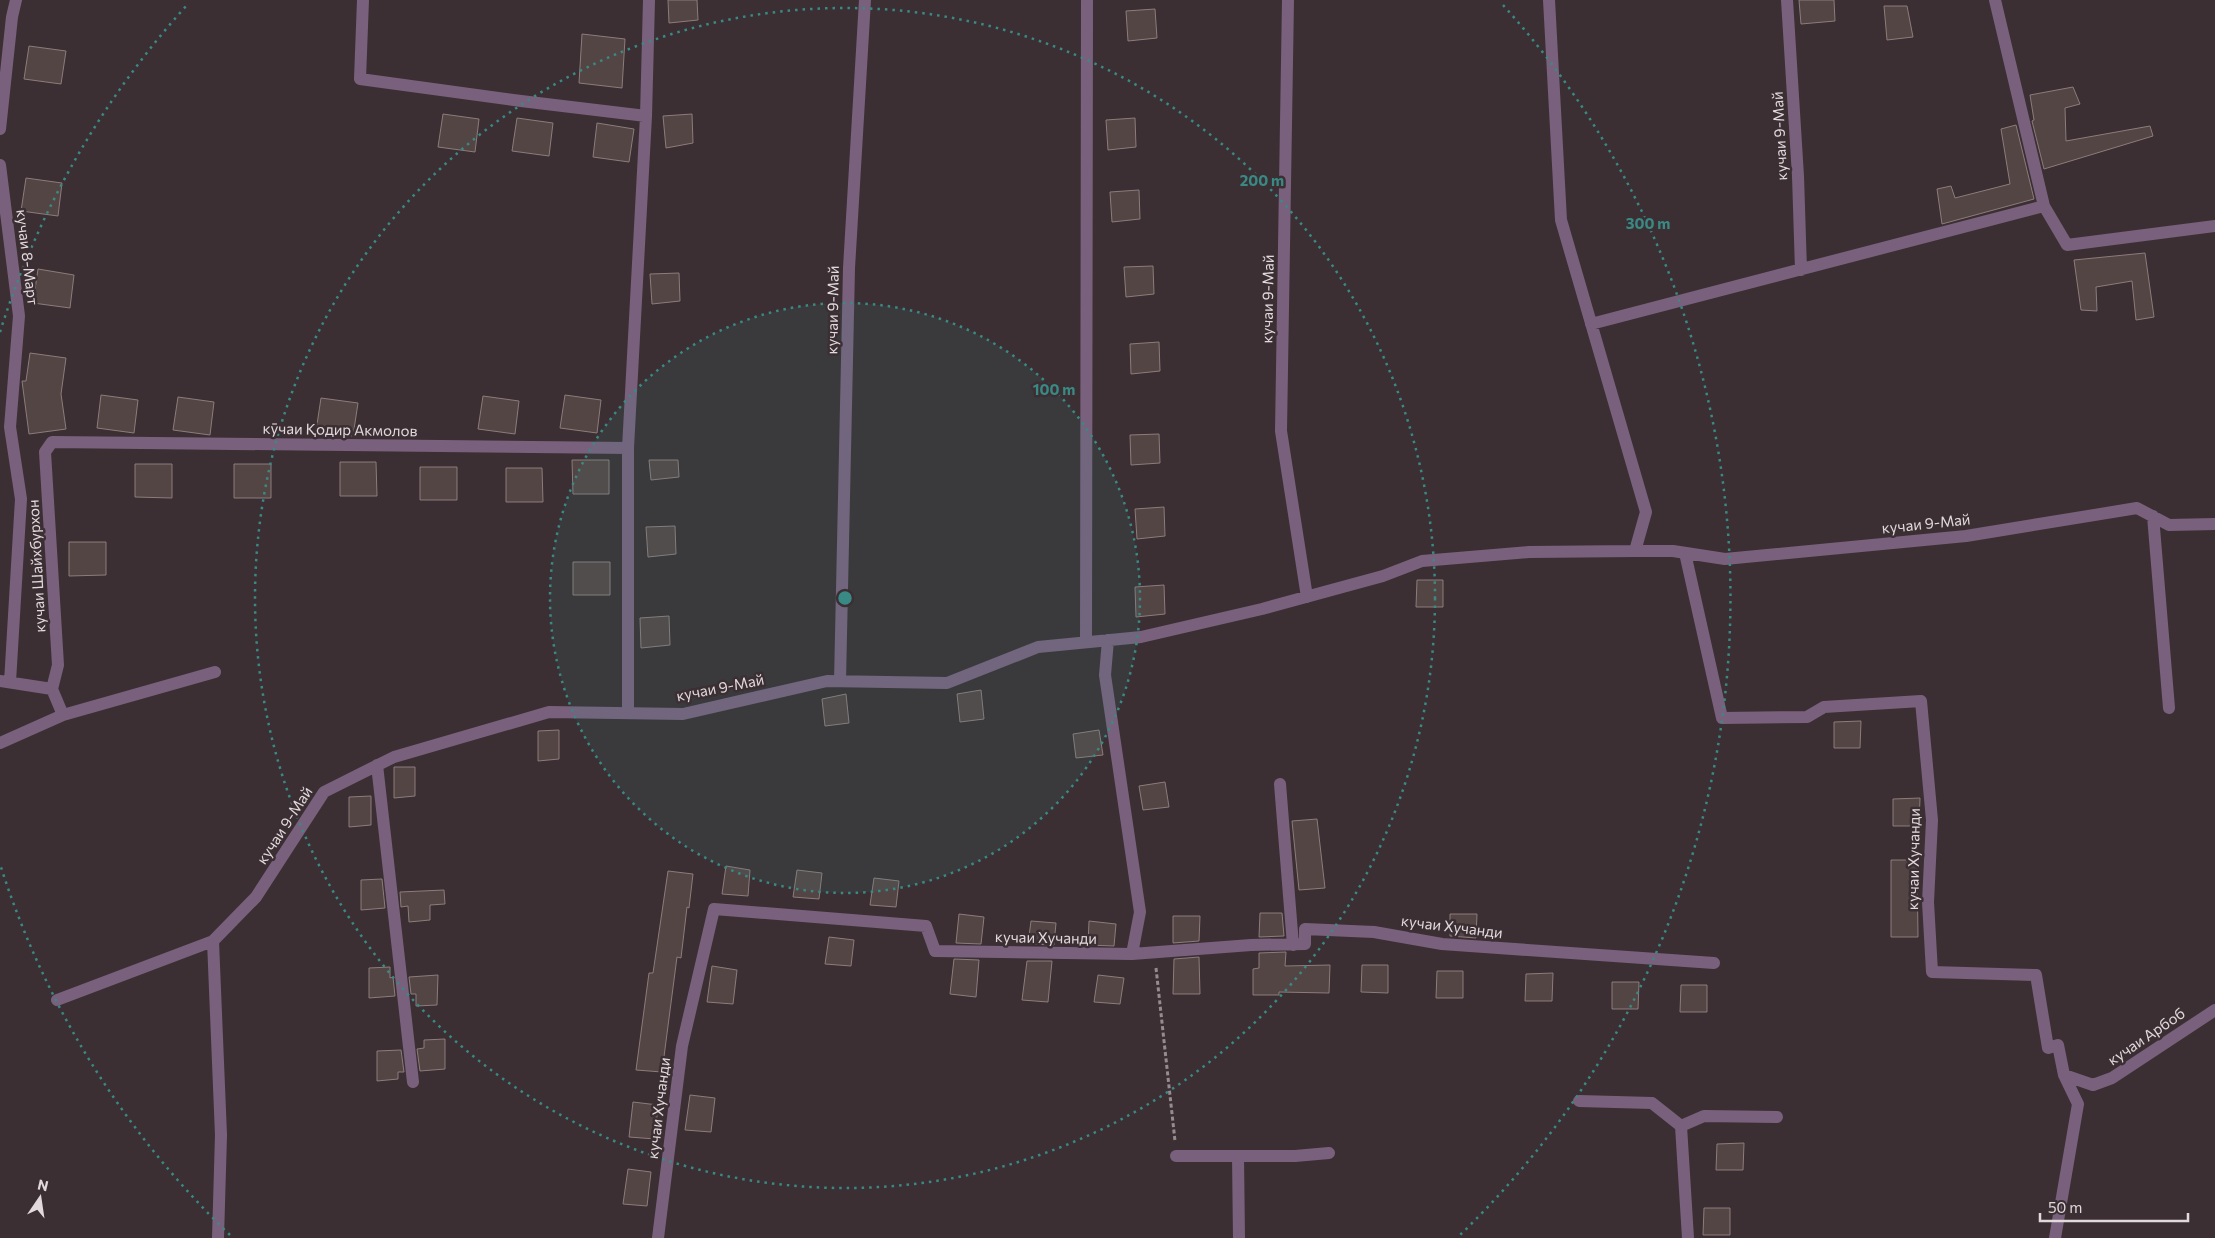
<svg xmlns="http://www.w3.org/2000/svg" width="2215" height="1238" font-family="Commissioner,sans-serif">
<rect width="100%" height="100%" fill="#3b2f34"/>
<path fill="#544545" stroke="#8c7c7b" d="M668,0H697L698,20L669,23Z
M1799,0H1834L1835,21L1801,24Z
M1884,6H1907L1913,37L1887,40Z
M1155,9L1157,38L1128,41L1126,11Z
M582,34L625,39L622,88L579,83Z
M29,46L66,51L61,84L24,79Z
M2073,87L2080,104L2065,108L2066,141L2150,126L2153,136L2044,169L2032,121L2034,120L2030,95Z
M443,114L479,119L475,152L438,147Z
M692,114L693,143L666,148L663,116Z
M517,118L553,123L549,156L512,151Z
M1135,118L1136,147L1108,150L1106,120Z
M597,123L634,129L629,162L593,157Z
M2016,125L2034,199L1942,224L1937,189L1951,186L1955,198L2010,184L2001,129Z
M26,178L62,183L58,216L21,211Z
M1139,190L1140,219L1112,222L1110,192Z
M2145,253L2154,317L2136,320L2132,281L2096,287L2097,311L2081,310L2074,260Z
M1153,266L1154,294L1126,297L1124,267Z
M38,269L74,275L70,308L33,303Z
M679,273L680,301L652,304L650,274Z
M1159,342L1160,371L1131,374L1130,344Z
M30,353L66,358L61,394L66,429L29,434L22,381H26Z
M101,395L138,400L134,433L97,428Z
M565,395L601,400L597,433L560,428Z
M483,396L519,401L515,434L478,429Z
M178,397L214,402L210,435L173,430Z
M321,398L358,403L353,436L316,431Z
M1159,434L1160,463L1131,465L1130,435Z
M572,460H609V494H573Z
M649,460H678L679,477L651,480Z
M340,462H376L377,496H340Z
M135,464H172V498L135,497Z
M234,464H271V498H234Z
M420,467H457V500H420Z
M506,468H542L543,502H506Z
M1164,507L1165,536L1137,539L1135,509Z
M675,526L676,554L648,557L646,527Z
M69,542H106V575L69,576Z
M573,562H610V595H573Z
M1417,580H1443V607H1416Z
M1164,585L1165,614L1136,617L1135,587Z
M669,616L670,645L641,648L640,618Z
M981,690L984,719L960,722L957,694Z
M846,694L849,723L825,726L822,699Z
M1861,721L1860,748H1834V722Z
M559,730V759L538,761V731Z
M1099,730L1103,755L1076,758L1073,734Z
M394,767H415V796L394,798Z
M1165,782L1169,807L1143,810L1139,786Z
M371,796V825L349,827V797Z
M1920,798L1919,826H1893V799Z
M1317,819L1325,888L1299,890L1292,821Z
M1891,860H1917L1918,937H1891Z
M726,866L750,870L748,896L722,894Z
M797,870L822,873L819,899L793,897Z
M668,871L693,874L689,908L687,907L681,958L677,957L662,1072L636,1070L649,973H653Z
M874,878L899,881L896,907L870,905Z
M382,879L385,908L361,910V880Z
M444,890L445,904L430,905V920L409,922L408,906L401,907L400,892Z
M1260,913H1282L1284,936L1259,937Z
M959,914L984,917L981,944L956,943Z
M1450,914H1477L1476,938L1450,936Z
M1173,916H1200L1199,941L1173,943Z
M1031,921L1056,923L1054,945L1028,944Z
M1089,921L1116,924L1114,946L1088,945Z
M829,937L854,940L851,966L825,964Z
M1286,952L1285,966L1330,965L1329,993L1279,992V995H1253V969L1259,968V953Z
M1199,957L1200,994H1173L1174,959Z
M954,959L979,960L976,997L950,994Z
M1027,961H1052L1048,1002L1022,1000Z
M1362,965H1388V993L1361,992Z
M712,966L737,970L733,1004L707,1002Z
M390,967V978L393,977L395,996L369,998V968Z
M1437,971H1463V998H1436Z
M1553,973L1552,1001H1525L1526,974Z
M438,975L437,1005L416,1006V994H411L409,977Z
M1098,975L1124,978L1120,1004L1094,1002Z
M1612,982H1639L1638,1009H1612Z
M1681,985H1707V1012H1680Z
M445,1039V1069L420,1071L417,1049L424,1048V1040Z
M401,1050L404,1072H398V1079L377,1081V1051Z
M690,1095L715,1098L711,1132L685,1130Z
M633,1102L658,1105L655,1139L629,1137Z
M1744,1143L1743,1170H1716L1717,1144Z
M628,1169L651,1172L647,1206L623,1204Z
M1704,1208H1730V1235H1703Z"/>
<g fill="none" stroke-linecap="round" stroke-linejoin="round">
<path stroke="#968c90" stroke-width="3" stroke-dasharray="4 2.5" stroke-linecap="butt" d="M1156,968L1175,1141"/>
<path stroke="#79617d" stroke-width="12" d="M363,0L360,79L521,101L646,116
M1288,0L1281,431L1307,597
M1549,0L1561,220L1646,512L1635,551
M1787,0L1798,176L1801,270
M1995,0L2044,206L2067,245L2215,226
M0,129L12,17L16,0
M0,165L19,316L10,427L21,499L10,682
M1591,324L2044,206
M2153,516L2169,708
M1685,553L1722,718L1807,717L1824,707L1921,701L1932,820L1928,902L1932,972L2036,975L2048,1048L2058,1045L2064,1075L2078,1104L2055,1238
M1108,640L1105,675L1140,912L1132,954
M1086,642L1087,0
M0,681L52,689L63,715
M840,681L849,268L865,0
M52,689L58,665L45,452L52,442L628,448
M628,713V448L646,116L649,0
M0,743L63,715L215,672
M377,765L413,1082
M1280,784L1293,945
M57,1000L213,941
M2064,1075L2093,1085L2112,1078L2215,1010
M1579,1101L1652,1103L1681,1126
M1176,1156H1238L1239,1238
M1238,1156H1295L1329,1153
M218,1238L221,1135L213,941L256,897L324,792L394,757L549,712L683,714L827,681L947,683L1038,647L1141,637L1262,609L1383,576L1422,561L1529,552L1635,551H1673L1725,559L1966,536L2137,508L2169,525L2215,524
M658,1238L682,1046L714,909L926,926L935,951L1132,954L1251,945L1305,944V929L1374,932L1442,944L1714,963
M1688,1238L1681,1126L1704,1116L1777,1117"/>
</g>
<circle cx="845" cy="598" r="295" fill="#398a84" fill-opacity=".12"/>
<g fill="none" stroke="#398a84" stroke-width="2.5" stroke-dasharray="2.5 5">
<circle cx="845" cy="598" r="295"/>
<circle cx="845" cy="598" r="590"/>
<path d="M230 1235A886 886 0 0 1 0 864M0 332A886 886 0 0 1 187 5M1503 5A886 886 0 0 1 1460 1235"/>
</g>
<g text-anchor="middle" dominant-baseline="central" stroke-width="5" stroke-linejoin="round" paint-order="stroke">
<g font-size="15" fill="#e1d9dc" stroke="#3b2f34">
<text transform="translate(1779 136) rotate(-93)">кучаи 9-Май</text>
<text transform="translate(28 257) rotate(83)">кучаи 8-Март</text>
<text transform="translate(1267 299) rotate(-89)">кучаи 9-Май</text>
<text transform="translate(832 310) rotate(-89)">кучаи 9-Май</text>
<text transform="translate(340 429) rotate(1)">кӯчаи Қодир Акмолов</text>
<text transform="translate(1926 523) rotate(-6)">кучаи 9-Май</text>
<text transform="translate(36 566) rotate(-93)">кучаи Шайхбурхон</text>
<text transform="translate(720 687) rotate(-11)">кучаи 9-Май</text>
<text transform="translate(284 825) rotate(-57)">кучаи 9-Май</text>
<text transform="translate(1913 859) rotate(-89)">кучаи Хучанди</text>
<text transform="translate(1452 926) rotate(7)">кучаи Хучанди</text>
<text transform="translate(1046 937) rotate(1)">кучаи Хучанди</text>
<text transform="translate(2146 1036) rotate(-34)">кучаи Арбоб</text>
<text transform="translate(658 1108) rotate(-83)">кучаи Хучанди</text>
</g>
</g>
<circle cx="845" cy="598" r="8" fill="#398a84" stroke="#3b2f34" stroke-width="2.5"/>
<g font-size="15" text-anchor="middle" font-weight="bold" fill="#398a84" stroke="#3b2f34" stroke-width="5" stroke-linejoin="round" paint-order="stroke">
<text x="1262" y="186">200 m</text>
<text x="1648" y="229">300 m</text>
<text x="1054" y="395">100 m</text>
</g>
<g transform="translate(40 1198) rotate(13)" stroke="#3b2f34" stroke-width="4" paint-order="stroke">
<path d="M0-4L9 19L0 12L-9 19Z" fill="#e1d9dc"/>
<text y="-8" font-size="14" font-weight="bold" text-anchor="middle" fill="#e1d9dc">N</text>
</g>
<path d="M2040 1213v8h148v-8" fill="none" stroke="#e1d9dc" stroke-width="2.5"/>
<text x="2048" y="1213" font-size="15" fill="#e1d9dc" stroke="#3b2f34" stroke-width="4" paint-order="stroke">50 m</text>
</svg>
